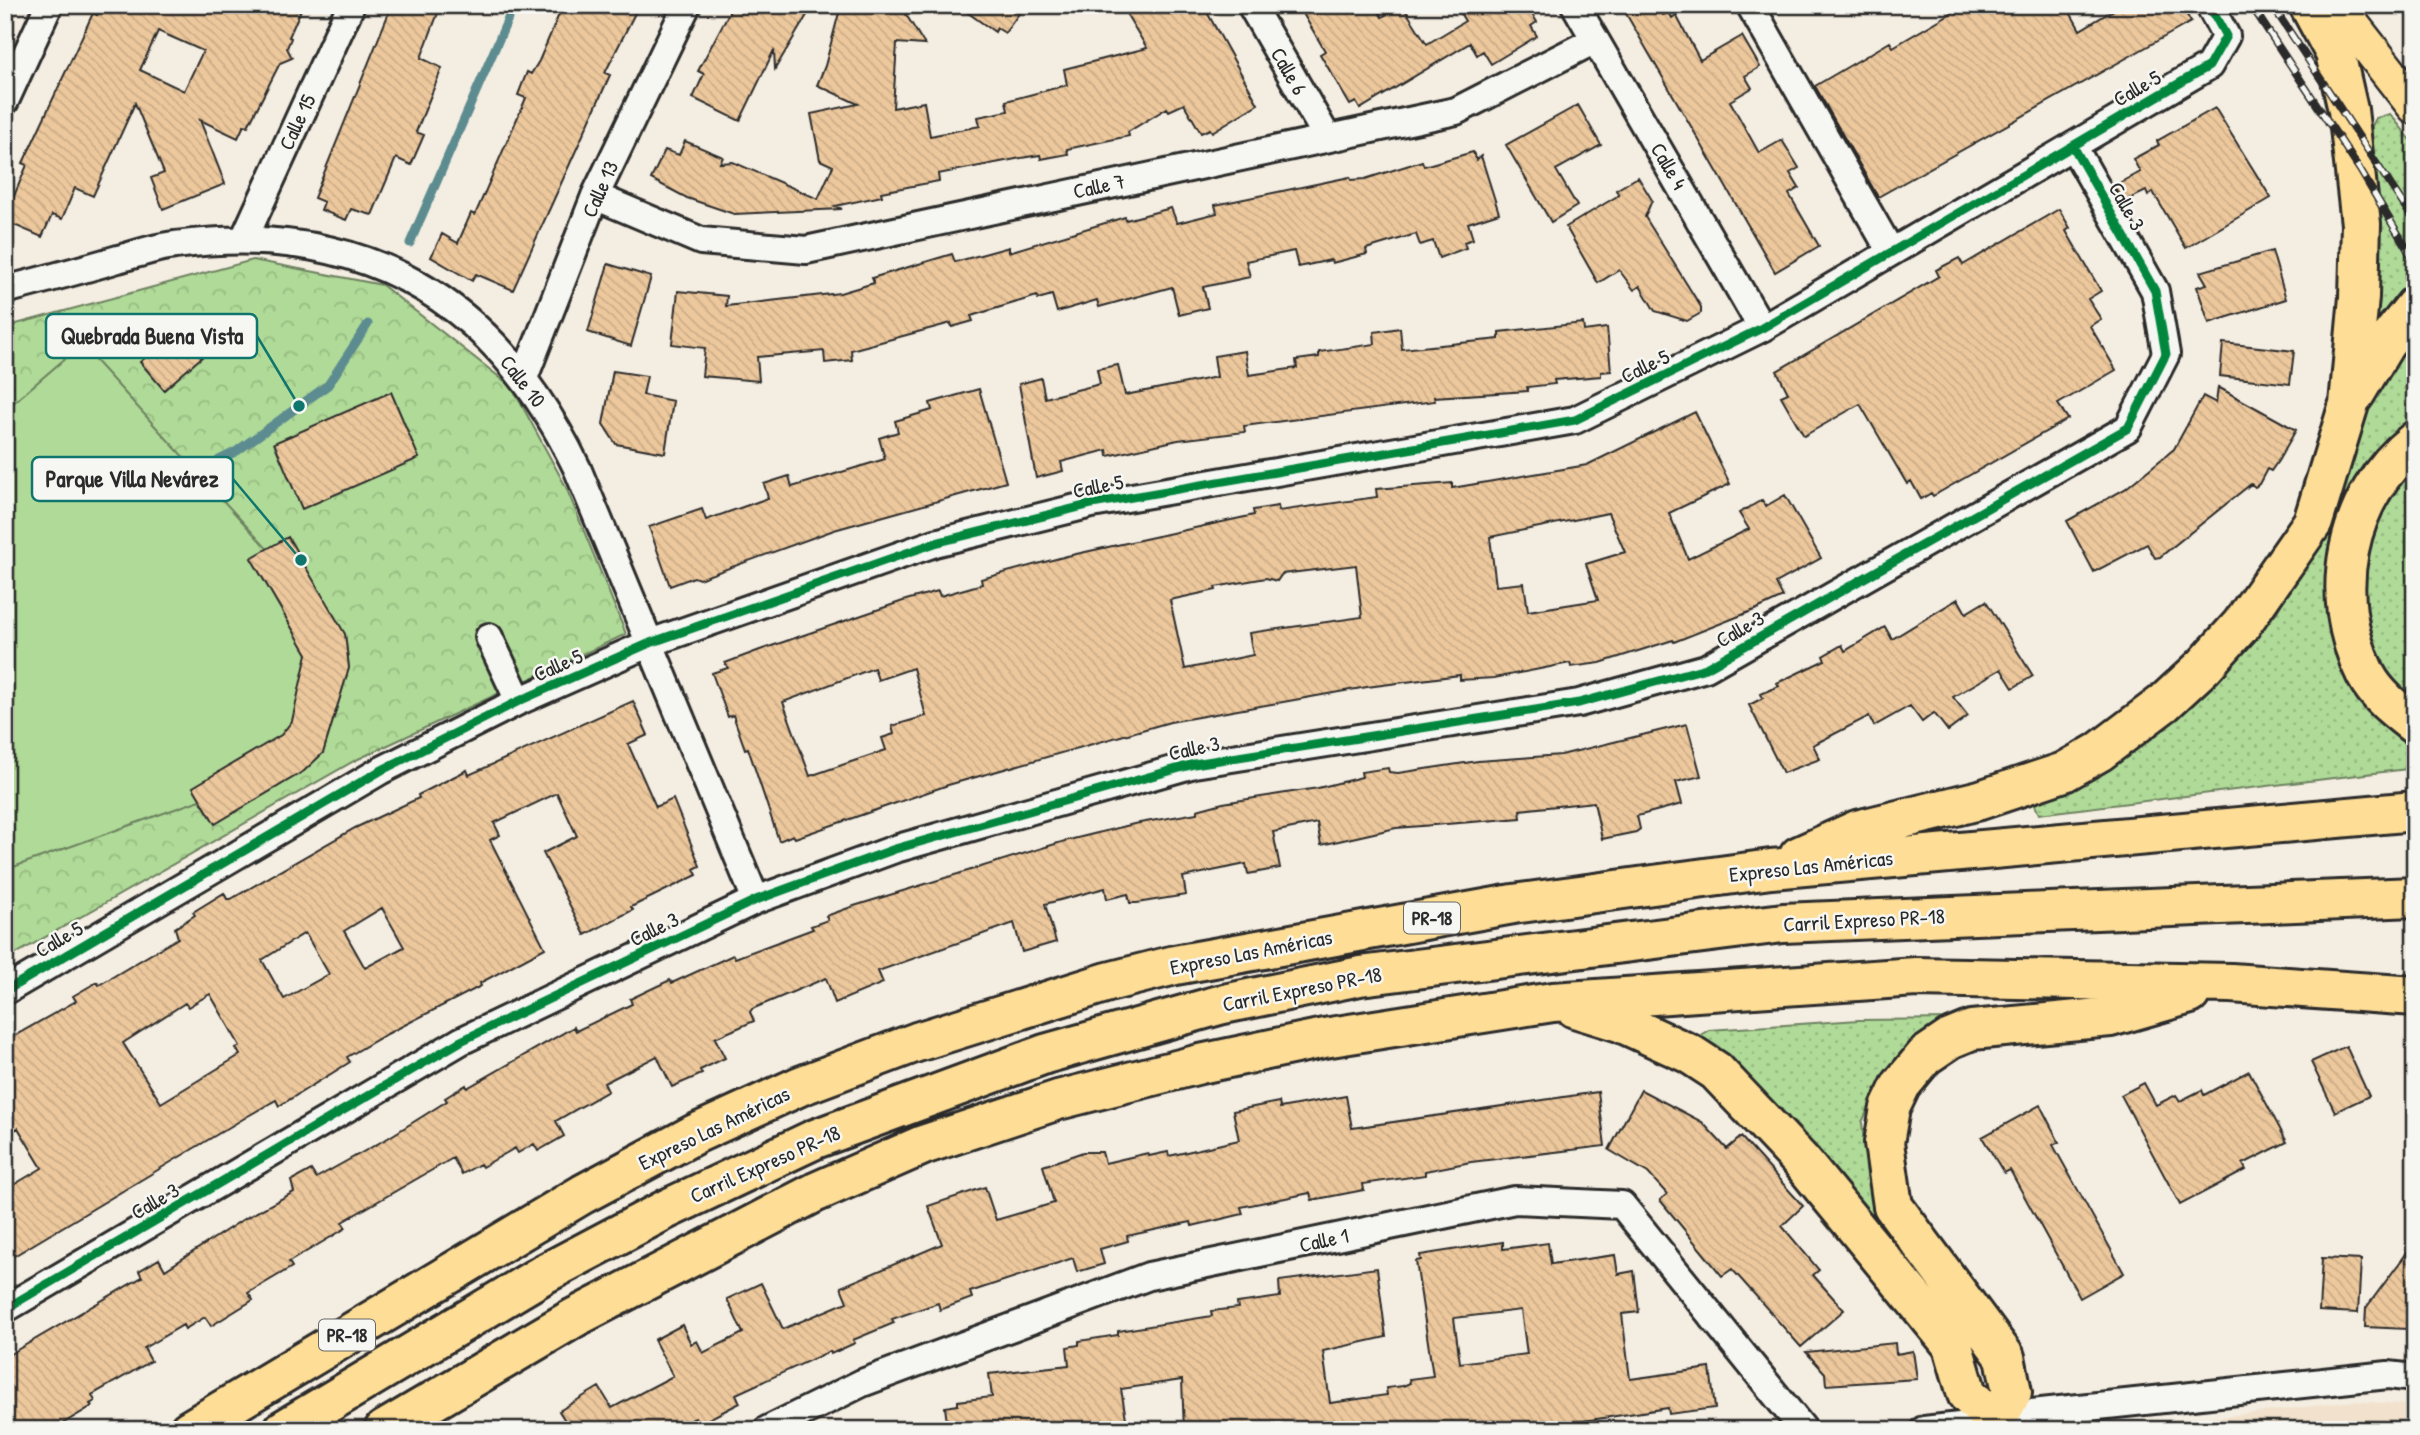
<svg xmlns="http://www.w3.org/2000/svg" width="2420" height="1435" font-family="'Patrick Hand',sans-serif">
<defs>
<pattern id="grass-dots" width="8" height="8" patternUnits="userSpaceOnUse" patternTransform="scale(1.75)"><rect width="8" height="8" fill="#afda97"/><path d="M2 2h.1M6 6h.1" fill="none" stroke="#97bb82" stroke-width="1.8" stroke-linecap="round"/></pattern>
<pattern id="park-crowns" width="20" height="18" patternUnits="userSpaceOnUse" patternTransform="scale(1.75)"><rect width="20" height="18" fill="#afda97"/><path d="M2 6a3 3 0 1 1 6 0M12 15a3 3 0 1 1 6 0" fill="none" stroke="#97bb82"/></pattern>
<pattern id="building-back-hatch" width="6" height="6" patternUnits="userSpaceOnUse" patternTransform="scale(1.75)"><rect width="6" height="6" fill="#edc89d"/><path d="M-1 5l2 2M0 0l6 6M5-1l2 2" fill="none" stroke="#cbac87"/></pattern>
</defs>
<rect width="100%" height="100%" fill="#f4ede1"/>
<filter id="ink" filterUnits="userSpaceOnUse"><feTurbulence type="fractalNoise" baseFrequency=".0143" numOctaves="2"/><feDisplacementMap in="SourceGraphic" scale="14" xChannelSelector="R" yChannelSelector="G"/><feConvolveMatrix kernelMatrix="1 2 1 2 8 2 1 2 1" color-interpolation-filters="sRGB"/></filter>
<g filter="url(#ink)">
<path fill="#f2e2cd" d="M2354,1401L2415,1405V1430H2113Z"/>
<path fill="url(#grass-dots)" stroke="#6d8261" stroke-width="2" d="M2390,114L2415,145V279L2383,321L2375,322L2372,126L2376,118Z
M2415,327V426L2365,467L2336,519L2326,573L2331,625L2373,714L2415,747V768L2039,814L2033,801L2138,744L2221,677L2277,612L2308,553L2360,412Z
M2415,460V704L2388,674L2373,640L2362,603L2361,565L2387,495Z
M1959,1019L1885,1075L1862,1122L1867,1177L1885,1228L1883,1237L1702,1040V1034L1709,1030L1859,1020Z"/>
<path fill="url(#park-crowns)" stroke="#6d8261" stroke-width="2" d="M253,260L382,285L512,387L566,487L626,634L354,761L5,960V327Z"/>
<path fill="#afda97" stroke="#6d8261" stroke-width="2" d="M81,345L345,634L349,668L323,753L304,771L215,824L200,800L5,870V410Z"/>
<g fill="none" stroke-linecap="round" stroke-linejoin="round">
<path stroke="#5c8c90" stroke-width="9" d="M410,243L514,5
M219,460L237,451L328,385L368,324"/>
</g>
<path fill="url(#building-back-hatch)" stroke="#2b2b2b" stroke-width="2" fill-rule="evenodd" d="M101,5H303L289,37L291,38L287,48L292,58L280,63L248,126L244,125L238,138L200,120L225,184L163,209L151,178L164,173L135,103L93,196L75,188L62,219L52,215L42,237L7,222L11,203L27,165L23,163L93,13L97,15ZM158,31L203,51L184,91L140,70Z
M392,5H441L421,58L442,68L416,132L424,135L411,165L396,158L372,215L351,209L346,220L321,210L324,202L314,198Z
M563,5H639L605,73L610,75L513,290L476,274L472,281L431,257L442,234L458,243L471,213L475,215L526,98L518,95L527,72L531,74L539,61Z
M733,5H813L775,69L774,50L740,121L693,98L704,74L698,71Z
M841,5H900L925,45L897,43L893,108L924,102L930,136L980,126L978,117L1008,111L1006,101L1067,85L1064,69L1147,48L1121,5H1203L1258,104L1212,132L1210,129L1201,133L1184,104L1169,111L1167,108L1128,132L1129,136L1067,149L1068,154L1041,159L1040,155L1021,158L938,174L939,181L881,192L882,196L835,206L842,209L734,214L687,198L651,179L665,150L679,155L685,141L723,157L720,163L733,162L818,199L833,166L820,160L811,114L858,104L817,85L825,66Z
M957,5H1025L1005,33L997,28L995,32Z
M1298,5H1375L1382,17L1402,5L1427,44L1465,21L1455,5H1526L1537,22L1531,26L1537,36L1491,64L1483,51L1477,55L1470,43L1360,109L1356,102L1350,105L1320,54L1325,51Z
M1621,5H1657L1663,15L1669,12L1672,18L1676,15L1700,60L1742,36L1760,67L1745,76L1752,88L1730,101L1759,153L1782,140L1799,168L1790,173L1799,188L1789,194L1819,246L1775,272Z
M1965,5H2066L2080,30L2122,5H2181L2191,22L1878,197L1815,86L1890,42L1893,47Z
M1578,105L1601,145L1556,170L1577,206L1551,222L1506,145Z
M2215,108L2271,198L2186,248L2153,192L2148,196L2146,191L2123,202L2114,186L2140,172L2133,159L2159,145L2157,141Z
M1473,152L1476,160L1481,156L1499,213L1468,223L1473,239L1464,242L1466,248L1439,258L1433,241L1420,245L1416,234L1366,249L1367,254L1332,263L1331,260L1298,267L1294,251L1246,261L1250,277L1203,287L1208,308L1179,315L1172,287L1099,307L1097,300L1057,312L1052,295L1038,299L1037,296L971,316L973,321L952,327L951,323L851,350L852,360L825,363L824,351L757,357L759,381L702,376L705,348L672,344L678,291L727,296L726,306L840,293L874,283L872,278L952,254L955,262L1009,247V252L1125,217L1126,220L1171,208L1177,223L1217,213L1215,205L1350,177L1351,180L1365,179L1422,161L1424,166Z
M1638,177L1652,200L1645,217L1701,307V313L1687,321L1655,311L1640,286L1634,290L1619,270L1598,283L1566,227L1619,195L1616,190Z
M2059,209L2070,228L2066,231L2101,291L2088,299L2101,319L2090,326L2116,370L2058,404L2068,419L1933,496L1931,493L1921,499L1911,481L1907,484L1860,404L1804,436L1781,396L1788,393L1777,371L1939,276L1936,270L1959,258L1963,265Z
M2272,251L2286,299L2209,323L2197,287L2207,284L2200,272Z
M608,264L651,277L631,346L588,332Z
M1583,323L1584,331L1607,328L1611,371L1601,372V376L1554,380L1555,384L1527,387L1528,391L1434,397L1435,401L1244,426L1245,432L1178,440L1108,456L1107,450L1061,462L1063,471L1036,478L1019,384L1041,378L1045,398L1100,384L1097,369L1118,365L1125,395L1217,377L1214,356L1245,351L1249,375L1297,368L1296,360L1319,357V352L1375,344L1374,332L1400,328L1402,349L1499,339V332Z
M178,330L202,357L164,390L140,362Z
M2223,343L2294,351L2290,384L2220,376Z
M613,371L647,376L643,395L673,401L665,453L616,444L603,424Z
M2218,387L2296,430L2278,461L2271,471L2267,469L2259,484L2255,487L2251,484L2160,557L2155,558L2147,544L2094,572L2067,521L2125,489L2174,449L2203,396L2216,403Z
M979,389L1006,482L834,530L699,579L694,577L670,586L649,527L702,509L706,520L768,498L764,484L789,476L792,487L885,459L879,438L898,432L895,421L932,410L930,403Z
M391,392L419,458L302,509L274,443Z
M1695,412L1730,484L1669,513L1688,559L1749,529L1739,513L1762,500L1766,506L1785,495L1821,558L1776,583L1783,597L1757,609L1674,642L1673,640L1600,663L1571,667L1570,663L1494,678L1460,680V675L1367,687L1170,722L948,785L795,838L793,835L779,841L748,748L745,749L733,715L728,717L712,673L728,668L725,663L760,650L906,600L938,591L940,596L982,584L981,579L1067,556L1254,515L1253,510L1278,506L1279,511L1377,497L1376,489L1452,483V488L1587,465ZM1608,513L1625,552L1586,564L1598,600L1528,611L1524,583L1496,586L1490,537ZM1356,565L1362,617L1249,633L1253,655L1185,669L1170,600L1216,590L1215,587L1266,578L1277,581L1282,574ZM874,668L878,680L913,668L926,716L892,726L894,734L882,738L886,750L810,776L783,702Z
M288,537L345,634L349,668L323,753L304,771L215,824L193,787L281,735L292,721L307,654L251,558Z
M1958,599L1966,613L1986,601L2033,676L2013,688L2001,669L1953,697L1968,716L1948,731L1934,713L1922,722L1910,706L1874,726L1869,716L1813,745L1820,759L1783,773L1749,705L1763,698L1761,694L1779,686L1777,683L1825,660L1823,656L1842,645L1845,651L1885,627L1892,639Z
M633,701L648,735L628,744L656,807L673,799L700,866L694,869L697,875L631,907L633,910L585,935L543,853L577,836L557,793L494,823L500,835L490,840L545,948L480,983L481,986L385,1035L347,1057L350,1062L279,1106L276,1100L248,1116L14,1256L5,1244V1190L42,1168L18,1128L5,1136V1057L12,1052L7,1044L9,1039L76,1001L73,996L97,982L99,985L178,938L175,928L195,915L193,912L224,893L227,899H231L355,828L419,798L418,795L467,770L469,775ZM382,908L404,947L365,968L344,931ZM305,933L329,974L284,999L262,960ZM210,994L240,1046L236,1048L240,1055L161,1103L123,1043L185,1003L188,1007Z
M1687,724L1701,776L1676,782L1682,804L1637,816L1640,829L1636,832L1602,839L1594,802L1520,810L1521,818L1396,828L1321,845L1317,823L1273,832L1280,868L1248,874L1246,864L1183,877L1186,895L1137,903H1130L1128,894L1107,899L1105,888L1045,904L1056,942L1022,952L1014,923L878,971L883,983L835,1003L826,978L752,1009L750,1012L754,1021L715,1038L725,1058L700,1070L702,1074L672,1087L657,1056L604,1083L608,1091L556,1121L564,1136L538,1151L534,1144L518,1153L515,1148L482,1167L480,1164L462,1174L453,1158L342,1222L346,1228L289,1262L292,1267L248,1293L253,1300L211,1326L205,1317L185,1329L183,1325L144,1348L151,1361L92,1395L95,1401L90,1404L92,1406L52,1430H5V1357L142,1277L139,1271L159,1259L165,1270L242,1220L294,1192L291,1181L311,1170L316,1178L388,1138L447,1101L445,1098L466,1085L467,1088L574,1027L576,1031L632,1004L630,999L670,980L672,983L733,955L735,958L813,929L811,926L828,920L826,916L854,906L1065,841L1134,824L1197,813V810L1223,803L1318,788L1362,777L1361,772L1388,768L1389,772L1398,773L1478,761L1561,755Z
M2346,1046L2369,1096L2335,1112L2311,1062Z
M2249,1071L2287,1142L2243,1164L2246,1170L2180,1205L2121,1095L2144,1083L2156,1105L2176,1095L2180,1101L2202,1090L2204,1095Z
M1641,1090L1702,1122L1727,1149L1741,1137L1803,1206L1782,1226L1819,1270L1813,1275L1844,1310L1801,1347L1732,1269L1722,1276L1660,1200L1667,1194L1648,1173L1609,1150Z
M1598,1092L1605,1146L1471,1162L1425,1171V1175L1363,1184L1364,1190L1312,1200L1310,1193L1241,1207L1243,1214L1192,1226L1191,1222L1127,1236L1128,1241L1100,1249L1104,1264L1077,1272L1073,1258L970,1292L972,1298L940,1310L938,1303L892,1319L894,1323L853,1340L855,1343L831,1354L830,1351L736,1394L740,1403L699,1424L695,1418L672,1430H571L559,1411L599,1387L612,1408L673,1376L654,1340L682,1325L691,1344L697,1341L703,1353L743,1333L727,1299L761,1283L783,1329L847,1302L841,1287L942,1244L928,1206L985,1187L996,1220L1054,1203L1043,1166L1083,1152H1102L1105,1163L1148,1153L1149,1156L1168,1152L1169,1156L1239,1140L1233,1111L1279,1102L1280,1108L1346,1096L1352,1128Z
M2040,1105L2059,1142L2053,1145L2124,1273L2080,1298L2010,1170L2004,1173L1982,1137Z
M1503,1242V1249L1548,1243L1551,1264L1615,1255L1618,1274L1634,1271L1639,1312L1622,1314L1630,1379L1710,1368L1715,1408L1669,1414L1668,1408L1526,1430H1184L1182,1380L1121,1389L1128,1430H948L945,1407L958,1405V1401L992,1397L989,1374L1069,1365L1067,1347L1079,1345V1341L1118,1335V1331L1212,1316L1211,1311L1238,1308L1237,1303L1280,1297L1279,1281L1377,1268L1386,1337L1323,1351L1330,1403L1387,1395L1386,1388L1403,1386L1410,1383L1409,1379L1433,1376L1416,1261L1421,1260L1420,1255ZM1521,1310L1527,1354L1460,1363L1454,1318Z
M2415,1242V1296L2410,1292L2408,1329L2365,1327L2366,1308Z
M2322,1258L2361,1260L2358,1313L2319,1311Z
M1895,1343L1896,1354L1913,1351L1917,1379L1826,1385L1825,1373L1806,1352Z"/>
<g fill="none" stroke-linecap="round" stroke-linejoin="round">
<defs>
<path id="minor" d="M1251,5L1327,137
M1575,5L1762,328
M1750,5L1891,252
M5,101L49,5
M595,196L701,241L806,250L1456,111L1595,40
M244,239L351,5
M5,290C43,280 81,270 118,259C137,254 156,247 175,245C363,220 496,299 577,468L756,900
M524,378L595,196L687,5
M489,637L519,701
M5,991L380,771L519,701L650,643L935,543L1092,504L1575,420L1762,328L2209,66L2226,36L2209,5
M5,1309L461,1041L756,900L895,849L1194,764L1579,703L1706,668L2128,428L2166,354L2155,291L2073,146
M767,1430L862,1383L1149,1276L1515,1200L1622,1205L1804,1430
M1924,1430L1996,1422L2032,1413L2388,1375L2415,1378"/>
<path id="major" d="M2336,5L2415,106"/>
<path id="highway" d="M2355,394L2385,344L2415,306
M2415,441C2345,496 2326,596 2366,675C2377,696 2397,711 2415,725
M1799,856L1857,830L1980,800L2064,772L2099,752L2164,703L2204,666L2241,625L2313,522L2349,404L2359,297L2361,224L2348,110L2335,53L2309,5
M1575,1008L1620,1022L1690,1054L1716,1071L1802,1162L1953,1346L1967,1394L1996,1422L2012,1392L2005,1357L1893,1206L1884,1143L1890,1108L1901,1085L1925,1056L1950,1039L1972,1030L2110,1017L2190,994
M189,1430L583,1194L695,1134L800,1086L917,1042L1108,982L1175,965L1513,904L1771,869L2415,811
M283,1430L542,1275L667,1209L815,1139L1045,1054L1219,1005L1360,976L1783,923L2415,897
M384,1430L574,1318L816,1192L923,1145L1058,1100L1200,1064L1324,1038L1553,1002L1916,977L2231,983L2415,996"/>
</defs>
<use href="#minor" stroke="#2b2b2b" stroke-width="32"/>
<use href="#major" stroke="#2b2b2b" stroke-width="40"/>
<use href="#highway" stroke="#2b2b2b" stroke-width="44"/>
<use href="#minor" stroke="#f6f6f2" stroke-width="26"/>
<use href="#major" stroke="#fedd96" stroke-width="35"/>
<use href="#highway" stroke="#fedd96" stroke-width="38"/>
<defs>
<path id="rail" d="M2251,5L2360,170L2415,262
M2272,5L2415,222"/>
</defs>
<use href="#rail" stroke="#2b2b2b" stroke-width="8"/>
<use href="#rail" stroke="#f6f6f2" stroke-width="5" stroke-dasharray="16" stroke-linecap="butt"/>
<defs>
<path id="cycleway" d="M5,991L380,771L519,701L650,643L935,543L1092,504L1575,420L1762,328L2209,66L2226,36L2209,5
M5,1309L461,1041L756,900L895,849L1194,764L1579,703L1706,668L2128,428L2166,354L2155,291L2073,146"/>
</defs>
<use href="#cycleway" stroke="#f6f6f2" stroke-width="13"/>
<use href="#cycleway" stroke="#00873e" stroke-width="9"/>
</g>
</g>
<g text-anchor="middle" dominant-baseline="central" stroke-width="5" stroke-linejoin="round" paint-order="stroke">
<g fill="#f6f6f2" stroke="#686867" stroke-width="2">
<rect x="1404" y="902.5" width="56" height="31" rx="5"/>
<rect x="319" y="1319.5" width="56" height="31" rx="5"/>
</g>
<g font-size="19" font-weight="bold" fill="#2b2b2b">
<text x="1432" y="918">PR-18</text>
<text x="347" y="1335">PR-18</text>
</g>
<g font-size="21" fill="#2b2b2b" stroke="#f6f6f2">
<text transform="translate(1289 71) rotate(60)">Calle 6</text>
<text transform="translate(2137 88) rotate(-30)">Calle 5</text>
<text transform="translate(297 122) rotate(-65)">Calle 15</text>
<text transform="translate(1669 166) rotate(60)">Calle 4</text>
<text transform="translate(1099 186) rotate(-12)">Calle 7</text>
<text transform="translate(600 189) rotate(-66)">Calle 13</text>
<text transform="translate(2127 206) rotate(61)">Calle 3</text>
<text transform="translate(1645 366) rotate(-26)">Calle 5</text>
<text transform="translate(523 381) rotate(52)">Calle 10</text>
<text transform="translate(1098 486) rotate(-11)">Calle 5</text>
<text transform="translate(1740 629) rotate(-30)">Calle 3</text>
<text transform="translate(558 665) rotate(-24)">Calle 5</text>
<text transform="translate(1194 748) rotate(-12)">Calle 3</text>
<text transform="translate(1811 866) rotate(-6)">Expreso Las Américas</text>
<text transform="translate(1864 920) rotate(-3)">Carril Expreso PR-18</text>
<text transform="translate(654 929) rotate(-26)">Calle 3</text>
<text transform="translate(59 939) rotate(-30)">Calle 5</text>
<text transform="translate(1251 952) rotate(-11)">Expreso Las Américas</text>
<text transform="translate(1302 989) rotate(-11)">Carril Expreso PR-18</text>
<text transform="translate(714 1128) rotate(-26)">Expreso Las Américas</text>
<text transform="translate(765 1164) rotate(-24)">Carril Expreso PR-18</text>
<text transform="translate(155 1201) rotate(-30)">Calle 3</text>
<text transform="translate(1324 1240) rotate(-12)">Calle 1</text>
</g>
</g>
<path fill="none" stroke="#0f766e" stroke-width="2.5" d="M299 406L257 336M301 560L233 479"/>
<g fill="#0f766e" stroke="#f6f6f2" stroke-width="2.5">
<circle cx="299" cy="406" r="7"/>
<circle cx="301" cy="560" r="7"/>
</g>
<g fill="#f6f6f2" stroke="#0f766e" stroke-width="2.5">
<rect x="46" y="314" width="211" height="44" rx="7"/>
<rect x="32" y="457" width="201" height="44" rx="7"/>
</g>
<g font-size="23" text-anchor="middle" font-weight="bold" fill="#2b2b2b">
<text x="152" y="344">Quebrada Buena Vista</text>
<text x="132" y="487">Parque Villa Nevárez</text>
</g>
<rect width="2420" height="1435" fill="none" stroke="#f6f6f2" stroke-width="28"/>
<rect x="14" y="14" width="2392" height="1407" fill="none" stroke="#2b2b2b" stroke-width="2.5" filter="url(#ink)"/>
</svg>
